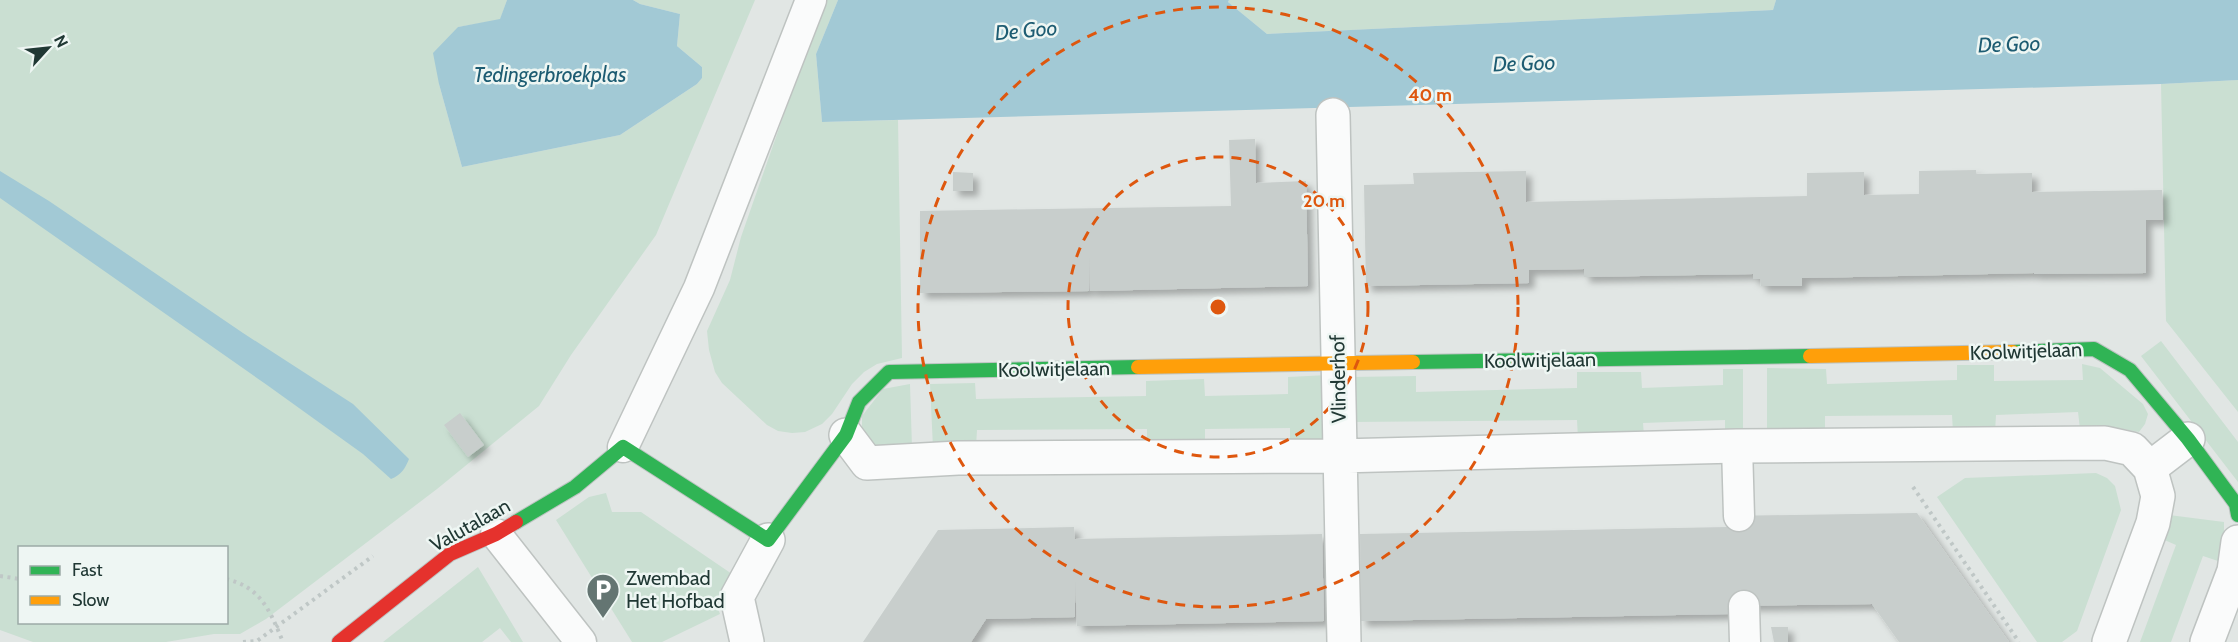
<svg xmlns="http://www.w3.org/2000/svg" width="2238" height="642" font-family="Cabin,sans-serif">
<defs>
<filter id="shadow"><feDropShadow dx="5.5" dy="5.5" stdDeviation="3" flood-color="#0004"/></filter>
</defs>
<rect width="100%" height="100%" fill="#e1e6e4"/>
<path fill="#cadfd2" fill-rule="evenodd" d="M0,0H507L500,20L458,27L439,84L462,167L620,135L697,84L702,78V67L677,46L680,14L640,4L633,0H755L656,235L571,355L539,406L437,489L266,619L240,634H214L166,642H33L0,630ZM20,548H226V622H20Z
M824,0H838L816,54L822,122L898,120L902,358L877,364L864,372L852,384L832,414L822,424L805,432L792,433L778,431L767,425L722,383L715,372L709,350L707,331L730,280L741,237Z
M1229,0H1776L1773,10L1267,34L1228,2Z
M2238,80V412L2166,321L2161,84Z
M2161,341L2238,442V482L2141,356Z
M2082,364L2100,368L2143,404L2148,414L2145,424L2139,432L2118,428L2080,429L2078,412L1996,415L1995,432H1953L1952,415L1825,416V433H1767V368L1826,369L1827,384L1957,380V365H1994V381L2083,380Z
M1723,369H1743V435H1725V420L1643,423L1644,436L1578,439L1577,420L1352,422L1351,377L1416,376V392L1577,388V372H1641L1642,388L1723,385Z
M1328,375L1329,442L1290,444V428L1205,429V445L1147,446V429L977,430L976,447L933,448L930,384L975,383L976,399L1146,396V381L1204,379L1205,396L1288,394V377Z
M910,384L912,448L878,449L862,437V416L883,389Z
M2096,473L2107,478L2115,486L2121,510L2077,631L2062,642H2037L1937,497L1965,478Z
M606,493L612,512H641L732,574L717,606L720,614L662,642H632L556,520L589,497Z
M2169,515L2224,522V541L2221,562L2203,556L2171,642H2140L2176,545L2160,538Z
M478,567L523,642H511L500,628L482,642H383Z"/>
<path fill="#a2c9d5" d="M507,0H633L640,4L680,14L677,46L702,67V78L697,84L620,135L462,167L439,84L433,53L458,27L500,19Z
M838,0H1229L1228,2L1267,34L1773,10L1776,0H2238V80L2161,84L822,122L816,54Z
M0,171L49,201L243,333L353,404L409,459C405,469 401,475 391,479L363,454L267,385L0,198Z"/>
<path fill="#c8cecc" filter="url(#shadow)" d="M1255,139L1256,183L1306,181L1308,286L1090,291L1089,257V291L920,293V211L1231,206L1229,140Z
M1976,170V174L2032,173V192L2162,190L2163,220H2146V273L2034,274V273L1809,278H1802V286H1761L1760,279H1753V274L1584,277V269L1529,270V283L1366,286L1364,185L1414,184L1413,173L1526,171V202L1807,196V173L1864,172V195L1919,194V171Z
M953,172L973,173V191H953Z
M460,413L484,445L468,457L444,425Z
M1917,513L2009,642H1899L1872,604L1730,606L1729,614L1361,621L1360,534L1728,527V516Z
M1074,527L1075,539L1322,534L1324,621L1077,626L1075,581V617L986,619L971,642H863L938,530Z
M1771,627H1788V642H1774Z"/>
<g fill="none" stroke-linecap="round" stroke-linejoin="round">
<defs>
<path id="lane" d="M1737,446L1739,516
M623,447L699,288L811,0
M496,534L581,642
M1744,606L1745,642"/>
<path id="street" d="M1333,115L1344,642
M846,435L867,463L958,458L1339,456L1737,446L2105,443L2132,449L2150,468L2158,496L2153,523L2109,642
M2150,468L2188,439
M747,642L737,597L768,540
M2207,642L2234,571L2238,542"/>
<path id="fast" d="M2013,352L2094,349L2130,370L2188,439L2236,504L2238,515
M1413,362L1810,356
M516,522L575,487L623,447L768,540L846,435L859,402L889,372L1138,367"/>
<path id="slow" d="M1810,356L2013,352
M1138,367L1413,362"/>
<path id="jam" d="M339,642L450,554L496,534L516,522"/>
</defs>
<use href="#lane" stroke="#bec3c1" stroke-width="33"/>
<use href="#street" stroke="#bec3c1" stroke-width="36"/>
<use href="#fast" stroke="#bdc4c2" stroke-width="16"/>
<use href="#slow" stroke="#bdc4c2" stroke-width="16"/>
<use href="#jam" stroke="#bdc4c2" stroke-width="16"/>
<path stroke="#bfc7c6" stroke-width="4" stroke-dasharray="3 4.5" stroke-linecap="butt" d="M1913,487L2019,642
M0,576L20,579
M226,579C261,587 270,611 283,642
M243,642L257,641L373,556"/>
<use href="#lane" stroke="#fafbfb" stroke-width="30"/>
<use href="#street" stroke="#fafbfb" stroke-width="33"/>
<use href="#fast" stroke="#30b455" stroke-width="14"/>
<use href="#slow" stroke="#ff9f0a" stroke-width="14"/>
<use href="#jam" stroke="#e5322d" stroke-width="14"/>
</g>
<g fill="none" stroke="#de570e" stroke-width="3" stroke-dasharray="10 8">
<circle cx="1218" cy="307" r="150"/>
<circle cx="1218" cy="307" r="300"/>
</g>
<defs>
<symbol id="parking-pin" viewBox="-11 -11 22 30"><path d="M0 17L-7.5 6A9.5 9.5 0 1 1 7.5 6Z" fill="#647572" stroke="#eef6f3"/><path d="M-3.5-5.5H1a3.5 3.5 0 0 1 0 7H-1V5.5H-3.5ZM-1-3.4V-.6H.8a1.4 1.4 0 0 0 0-2.8Z" fill="#fff"/></symbol>
</defs>
<g fill-rule="evenodd">
<use href="#parking-pin" x="584" y="571" width="38" height="52"/>
</g>
<g text-anchor="middle" dominant-baseline="central" stroke-width="5" stroke-linejoin="round" paint-order="stroke">
<g font-size="20" fill="#203834" stroke="#eef6f3">
<text transform="translate(2026 351) rotate(-2)">Koolwitjelaan</text>
<text transform="translate(1540 360) rotate(-1)">Koolwitjelaan</text>
<text transform="translate(1054 369) rotate(-1)">Koolwitjelaan</text>
<text transform="translate(1338 379) rotate(-91)">Vlinderhof</text>
<text transform="translate(470 525) rotate(-29)">Valutalaan</text>
</g>
<g font-size="20" fill="#203834" stroke="#eef6f3" text-anchor="start">
<text x="626" y="578">Zwembad<tspan x="626" dy="23">Het Hofbad</tspan></text>
</g>
<g font-size="21" font-style="italic" fill="#1d5c72" stroke="#eef6f3">
<text transform="translate(1026 30) rotate(-5)">De Goo</text>
<text transform="translate(2009 44) rotate(-2)">De Goo</text>
<text transform="translate(1524 63) rotate(-2)">De Goo</text>
<text x="550" y="74">Tedingerbroekplas</text>
</g>
</g>
<circle cx="1218" cy="307" r="9" fill="#de570e" stroke="#eef6f3" stroke-width="3"/>
<g font-size="18" text-anchor="middle" font-weight="bold" fill="#de570e" stroke="#eef6f3" stroke-width="5" stroke-linejoin="round" paint-order="stroke">
<text x="1430" y="101">40 m</text>
<text x="1324" y="207">20 m</text>
</g>
<rect x="18" y="546" width="210" height="78" fill="#eef6f3" stroke="#9caaa7" stroke-width="1.5"/>
<rect x="30" y="566" width="30" height="9" fill="#30b455" stroke="#9caaa7" stroke-width="1.5"/>
<text x="72" y="576" font-size="18" fill="#203834">Fast</text>
<rect x="30" y="596" width="30" height="9" fill="#ff9f0a" stroke="#9caaa7" stroke-width="1.5"/>
<text x="72" y="606" font-size="18" fill="#203834">Slow</text>
<g transform="translate(48 48) rotate(63)" stroke="#eef6f3" stroke-width="4.5" paint-order="stroke">
<path d="M0-4.5L10 22L0 15L-10 22Z" fill="#203834"/>
<text y="-9" font-size="16" font-weight="bold" text-anchor="middle" fill="#203834">N</text>
</g>
</svg>
